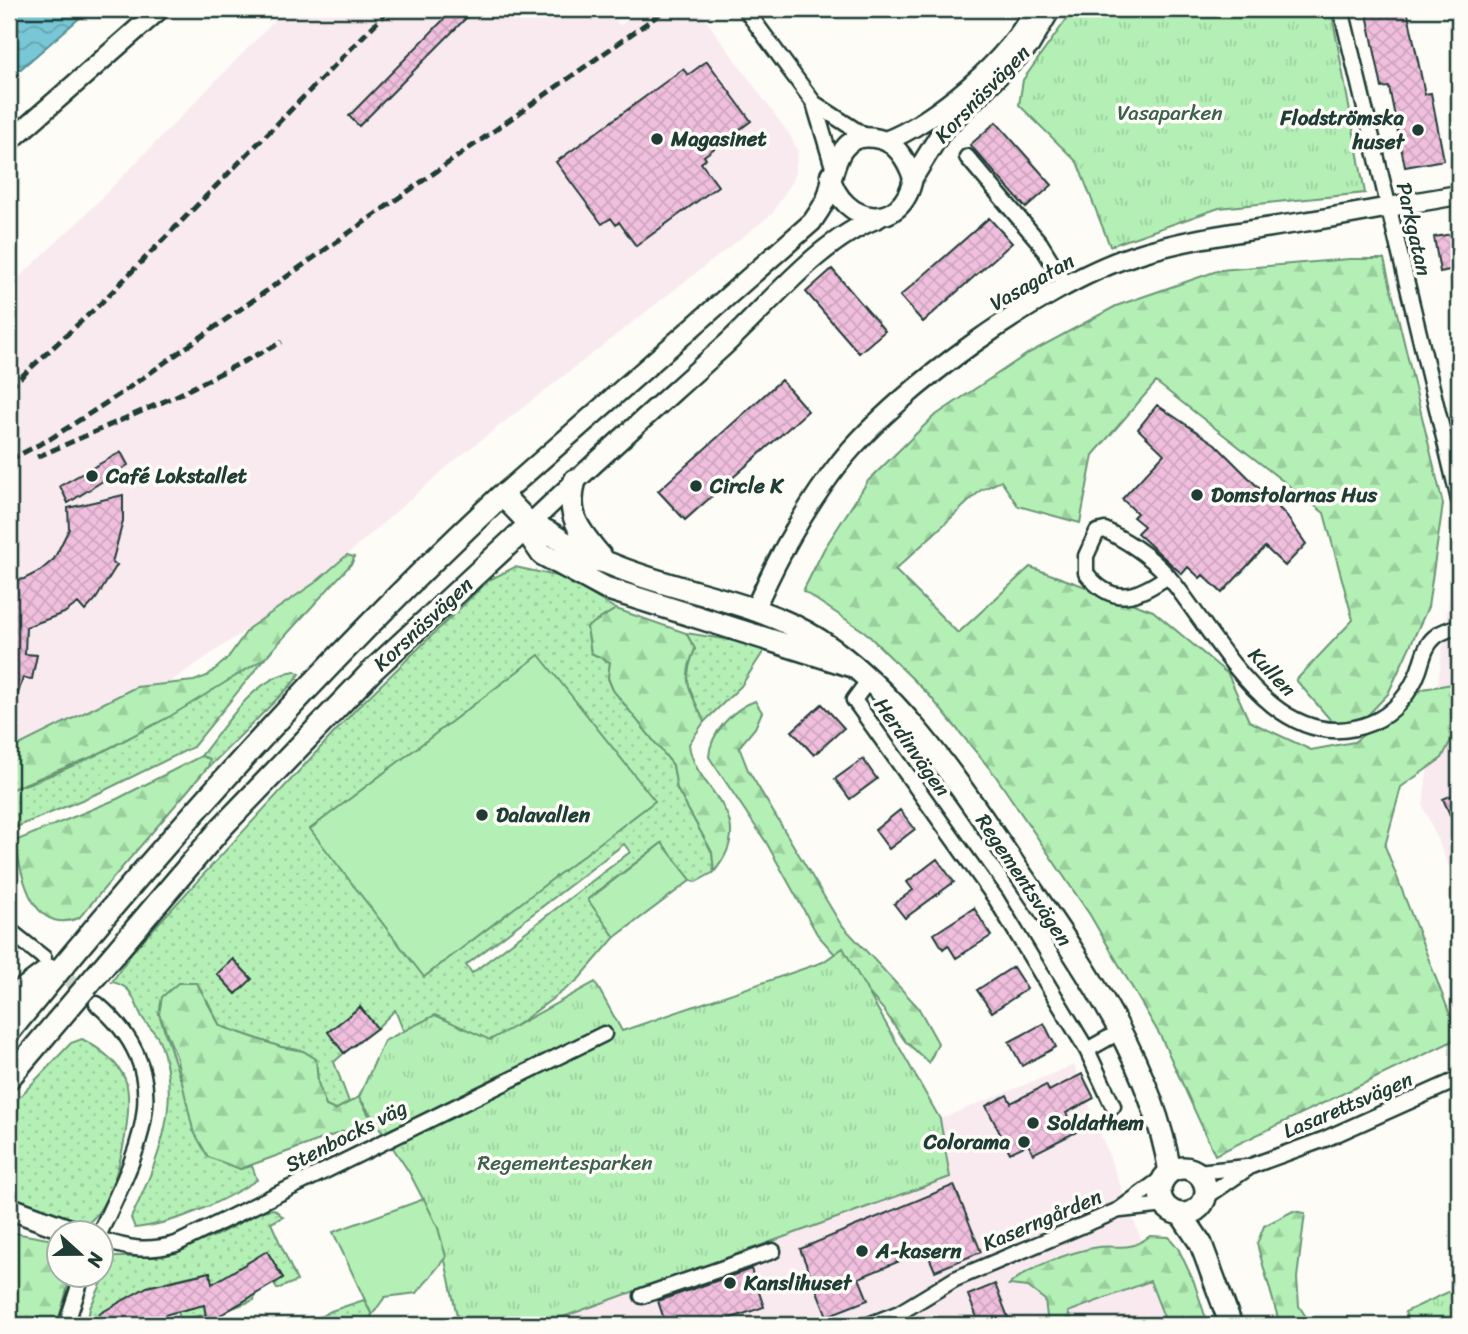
<svg xmlns="http://www.w3.org/2000/svg" width="1468" height="1334" font-family="Sriracha,sans-serif">
<defs>
<pattern id="grass-dots" width="8" height="8" patternUnits="userSpaceOnUse" patternTransform="scale(1.75)"><rect width="8" height="8" fill="#b4f0b6"/><path d="M2 2h.1M6 6h.1" fill="none" stroke="#9acf9d" stroke-width="1.8" stroke-linecap="round"/></pattern>
<pattern id="forest-firs" width="22" height="20" patternUnits="userSpaceOnUse" patternTransform="scale(1.75)"><rect width="22" height="20" fill="#b4f0b6"/><path d="M5 1l3.5 6h-7zM16 11l3.5 6h-7z" fill="#9acf9d"/></pattern>
<pattern id="park-tufts" width="24" height="20" patternUnits="userSpaceOnUse" patternTransform="scale(1.75)"><rect width="24" height="20" fill="#b4f0b6"/><path d="M3 7l-1-3M5 7V3M7 7l1-3M15 17l-1-3M17 17v-4M19 17l1-3" fill="none" stroke="#9acf9d"/></pattern>
<pattern id="water-waves" width="16" height="10" patternUnits="userSpaceOnUse" patternTransform="scale(1.75)"><rect width="16" height="10" fill="#79c7d6"/><path d="M0 5q4-4 8 0t8 0" fill="none" stroke="#63a3ae"/></pattern>
<pattern id="building-cross-hatch" width="8" height="8" patternUnits="userSpaceOnUse" patternTransform="scale(1.75)"><rect width="8" height="8" fill="#f1bfde"/><path d="M0 0l8 8M0 8l8-8" fill="none" stroke="#cea5bf"/></pattern>
</defs>
<rect width="100%" height="100%" fill="#fdfcf7"/>
<filter id="ink" filterUnits="userSpaceOnUse"><feTurbulence type="fractalNoise" baseFrequency=".0143" numOctaves="2"/><feDisplacementMap in="SourceGraphic" scale="14" xChannelSelector="R" yChannelSelector="G"/><feConvolveMatrix kernelMatrix="1 2 1 2 8 2 1 2 1" color-interpolation-filters="sRGB"/></filter>
<g filter="url(#ink)">
<path fill="#f9eaf0" d="M286,9H603L620,25L644,9H698L789,134L798,152L794,178L772,214L454,461L316,582L170,682L63,748L9,773V287L80,220Z
M1459,544V890L1423,806L1455,546Z
M1074,1065L1174,1325H541L950,1177L940,1119Z"/>
<path fill="url(#grass-dots)" stroke="#6a9675" stroke-width="2" fill-rule="evenodd" d="M515,567L561,577L616,609L587,627L591,653L610,662L608,678L613,690L673,765L677,789L712,852L714,872L696,882L691,880L662,843L588,899L615,937L578,980L487,1047L407,1040L395,1010L377,1028L360,1007L328,1032L344,1053L334,1062L349,1102L335,1110L326,1106L318,1083L316,1059L303,1051L281,1047L220,1026L207,1000L159,1014L180,1078L240,1169L252,1166L257,1180C219,1203 179,1223 135,1228L131,1218C157,1163 183,1104 160,1042C156,1032 146,1025 141,1015C133,998 132,986 112,982L132,952L357,708L489,580ZM624,844L630,852L472,973L466,965Z
M686,633L767,646L741,686L704,722C691,690 680,684 695,649Z
M265,658L193,747L101,792L9,830V790C101,762 182,706 265,658Z
M295,671L300,674L291,685L208,768L201,756C227,724 252,679 295,671Z
M82,1039C99,1048 117,1061 125,1079C137,1109 114,1220 79,1227L9,1201V1108L71,1043Z
M274,1209L283,1217L271,1223L297,1281L277,1289L274,1284L283,1278L267,1252L254,1300L230,1309L180,1320L178,1311L216,1302L209,1272L165,1282L156,1294L151,1285L100,1314L106,1325H87L90,1308L114,1257H155L215,1236L262,1211Z
M364,1300L372,1315L366,1325H305L331,1311Z"/>
<path fill="url(#forest-firs)" stroke="#6a9675" stroke-width="2" d="M1349,259H1384L1443,504L1428,607L1388,694L1365,718L1333,723L1296,680L1353,620L1324,513L1156,382L1093,455L1080,523L1018,506L1001,481L981,490L895,570L958,633L1030,567L1153,611L1228,674L1249,721L1311,750L1354,742L1423,689L1458,683L1459,724L1442,758L1401,787L1385,846L1459,1038L1215,1155L1161,1037L1090,915L995,775L929,695L865,632L803,591L824,549L868,481L933,417L1027,354L1116,306L1220,270Z
M347,555L354,557L352,563L265,658L169,717L94,756L9,790V750L136,687L194,681L207,676L227,659L249,628L316,582Z
M616,609L686,633L695,649C680,684 691,690 704,722L689,744C694,792 762,813 714,872L712,852L677,789L673,765L613,690L608,678L610,662L591,653L587,627Z
M755,701L762,712L755,728L739,747L748,770L840,923L918,1007L938,1043L929,1063L905,1041L883,1009L817,934L766,842L709,757C710,733 733,709 755,701Z
M201,756L210,759L208,767L79,918C31,936 21,873 15,841L117,799Z
M178,983H197L220,1026L281,1047L303,1051L316,1059L318,1083L326,1106L335,1110L359,1097L372,1121L240,1169L208,1157L193,1130L176,1056L159,1014L162,997Z
M1293,1211L1305,1213L1297,1278L1299,1306L1311,1325H1280L1257,1244L1264,1226Z
M9,1232L59,1241L60,1274L71,1275L57,1325H9Z
M1150,1236L1169,1237L1178,1248L1194,1282L1208,1325H1167L1150,1281L1068,1312L1073,1325H1048L1045,1300L1028,1287L1009,1285C1026,1268 1068,1253 1093,1248C1120,1243 1125,1254 1150,1236Z"/>
<path fill="url(#park-tufts)" stroke="#6a9675" stroke-width="2" d="M1074,9H1331L1365,193L1219,208L1110,246L1077,162L1019,105L1023,80Z
M843,948L940,1119L950,1177L541,1325H459L438,1228L409,1172L359,1097L384,1041L435,1015L490,1040L595,982L622,1031L823,962Z
M1459,1287V1325H1410L1405,1312Z"/>
<path fill="#b4f0b6" stroke="#6a9675" stroke-width="2" d="M539,655L655,801L424,977L310,829Z
M662,843L691,880L615,937L588,900Z
M424,1199L438,1228L446,1257L417,1293L385,1297L372,1315L333,1232Z"/>
<path fill="url(#water-waves)" stroke="#559095" stroke-width="2" d="M9,9H90L9,79Z"/>
<path fill="url(#building-cross-hatch)" stroke="#1f3d34" stroke-width="2" d="M454,9H475L359,126L349,116Z
M1366,9H1407L1425,94L1431,93L1444,160L1405,167L1389,87L1382,88Z
M707,61L751,121L704,156L706,159L701,163L718,186L636,246L619,222L616,225L611,218L602,224L556,162L683,69L688,75Z
M996,122L1052,185L1026,208L970,145Z
M989,218L1012,243L923,322L900,296Z
M1458,233L1459,268L1440,272L1434,237Z
M832,269L885,331L859,353L806,292Z
M781,380L808,411L685,520L658,491Z
M1157,405L1215,444L1285,514L1306,544L1285,566L1265,547L1222,593L1203,575L1200,578L1188,567L1182,574L1137,533L1144,526L1133,517L1137,513L1122,499L1164,454L1138,429Z
M121,452L128,465L68,503L60,486Z
M123,495V521L112,563L117,565L96,599L85,611L78,603L64,613L26,627L25,654L37,655L32,679L23,678L12,712H9V581L24,579L40,571L54,559L69,529L68,508Z
M822,704L844,728L814,755L792,731Z
M863,759L877,779L850,799L835,779Z
M1459,792V835L1443,799Z
M900,810L915,829L889,849L875,830Z
M937,859L954,882L905,918L894,904L913,890L907,882Z
M974,908L991,936L956,958L948,945L943,949L934,934Z
M233,959L252,979L236,994L217,974Z
M1013,967L1027,989L992,1012L977,990Z
M360,1007L377,1028L344,1053L328,1032Z
M1044,1023L1056,1047L1022,1066L1009,1042Z
M1082,1074L1094,1098L1066,1113L1076,1132L1033,1154L1028,1144L1010,1153L986,1106L1007,1095L1011,1103L1046,1085L1049,1091Z
M954,1185L981,1252L935,1271L926,1250L859,1278L868,1300L827,1316L800,1249Z
M267,1251L283,1278L207,1323L204,1305L168,1314L148,1325H106L99,1314L147,1287L210,1272L212,1284Z
M751,1269L764,1307L711,1325H666L658,1301Z
M995,1284L1011,1325H980L968,1295Z"/>
<g fill="none" stroke-linecap="round" stroke-linejoin="round">
<path stroke="#d1d6d0" stroke-width="14" stroke-dasharray="14 7" stroke-linecap="butt" d="M53,966L88,996"/>
<defs>
<path id="minor" d="M745,9L814,103L868,138
M1341,9L1459,500
M814,103L833,167
M967,157L1040,243L1066,285
M1168,576C1137,597 1113,608 1086,573V556L1097,532L1105,530C1129,542 1155,559 1172,581C1219,639 1277,761 1371,723C1394,714 1411,692 1419,670C1423,658 1425,645 1435,637C1441,631 1452,629 1459,626
M868,681L854,700L996,899L1087,1050L1113,1106
M9,930L44,958
M97,1004C181,1075 138,1151 100,1232
M1087,1050L1119,1032
M1197,1172L1247,1167
M1206,1197L1251,1166L1325,1139L1459,1079
M1121,1210L1165,1205
M102,1240C129,1249 147,1252 176,1244L604,1034
M642,1296L773,1251
M66,1325L83,1274
M868,1325L899,1313L955,1279L1119,1210L1164,1177"/>
<path id="tertiary" d="M885,141C931,125 1015,55 1033,9
M9,142L160,9
M913,178L942,131L1030,45L1051,9
M502,495L812,222C818,213 825,204 828,194C835,168 839,129 879,139C897,143 907,161 913,178C902,234 842,225 830,175
M530,524C593,463 658,406 723,347C770,304 818,241 878,218
M754,611C777,558 805,507 841,461C901,387 1042,286 1132,256C1187,238 1247,231 1303,222C1356,214 1407,203 1459,195"/>
<path id="secondary" d="M575,480C565,516 580,532 602,558
M530,524C553,531 569,548 590,558C596,561 603,561 610,564C677,593 757,600 819,640C900,693 959,784 1013,863C1077,957 1151,1057 1170,1172
M9,1000L49,970
M9,1032C161,844 325,660 502,495L530,524L531,538L542,554L605,588L849,665
M9,1078L222,827L373,670L530,524
M1160 1191a23 23 0 1 1 46 0a23 23 0 1 1-46 0Z
M9,1208L74,1232
M1181,1214L1201,1244L1231,1325"/>
</defs>
<use href="#minor" stroke="#1f3d34" stroke-width="19"/>
<use href="#tertiary" stroke="#1f3d34" stroke-width="23"/>
<use href="#secondary" stroke="#1f3d34" stroke-width="26"/>
<use href="#minor" stroke="#fdfcf7" stroke-width="14"/>
<use href="#tertiary" stroke="#fdfcf7" stroke-width="18"/>
<use href="#secondary" stroke="#fdfcf7" stroke-width="21"/>
<path stroke="#1f3d34" stroke-width="5" stroke-dasharray="10 5" stroke-linecap="butt" d="M9,388L100,304L390,9
M37,457L174,397L282,342
M9,460L50,439L120,394L667,9"/>
</g>
</g>
<g fill="#1f3d34" stroke="#fdfcf7" stroke-width="2.5">
<circle cx="1418" cy="130" r="7"/>
<circle cx="657" cy="139" r="7"/>
<circle cx="92" cy="476" r="7"/>
<circle cx="696" cy="486" r="7"/>
<circle cx="1197" cy="495" r="7"/>
<circle cx="482" cy="815" r="7"/>
<circle cx="1033" cy="1123" r="7"/>
<circle cx="1024" cy="1142" r="7"/>
<circle cx="862" cy="1251" r="7"/>
<circle cx="730" cy="1283" r="7"/>
</g>
<g text-anchor="middle" dominant-baseline="central" stroke-width="7" stroke-linejoin="round" paint-order="stroke">
<g font-size="21" fill="#1f3d34" stroke="#fdfcf7">
<text transform="translate(982 94) rotate(-46)">Korsnäsvägen</text>
<text transform="translate(1414 229) rotate(77)">Parkgatan</text>
<text transform="translate(1032 282) rotate(-30)">Vasagatan</text>
<text transform="translate(423 624) rotate(-43)">Korsnäsvägen</text>
<text transform="translate(1272 672) rotate(47)">Kullen</text>
<text transform="translate(912 747) rotate(55)">Herdinvägen</text>
<text transform="translate(1024 880) rotate(56)">Regementsvägen</text>
<text transform="translate(1348 1105) rotate(-23)">Lasarettsvägen</text>
<text transform="translate(346 1136) rotate(-27)">Stenbocks väg</text>
<text transform="translate(1042 1220) rotate(-23)">Kaserngården</text>
</g>
<g font-size="21" fill="#3d614e" stroke="#fdfcf7">
<text x="1170" y="113">Vasaparken</text>
<text x="565" y="1163">Regementesparken</text>
</g>
<g font-size="21" font-weight="bold" fill="#1f3d34" stroke="#fdfcf7" text-anchor="start">
<text x="1404" y="118" text-anchor="end">Flodströmska<tspan x="1404" dy="24">huset</tspan></text>
<text x="671" y="139">Magasinet</text>
<text x="106" y="476">Café Lokstallet</text>
<text x="710" y="486">Circle K</text>
<text x="1211" y="495">Domstolarnas Hus</text>
<text x="496" y="815">Dalavallen</text>
<text x="1047" y="1123">Soldathem</text>
<text x="1010" y="1142" text-anchor="end">Colorama</text>
<text x="876" y="1251">A-kasern</text>
<text x="744" y="1283">Kanslihuset</text>
</g>
</g>
<rect width="1468" height="1334" fill="none" stroke="#fdfcf7" stroke-width="35"/>
<rect x="18" y="18" width="1433" height="1299" fill="none" stroke="#1f3d34" stroke-width="2.5" filter="url(#ink)"/>
<g transform="translate(80 1254) rotate(111)"><circle r="33" fill="#fdfcf7" stroke="#a4b0a9" stroke-width="2"/>
<path d="M0-5L12 26L0 18L-12 26Z" fill="#1f3d34"/>
<text y="-10" font-size="19" font-weight="bold" text-anchor="middle" fill="#1f3d34">N</text>
</g>
</svg>
